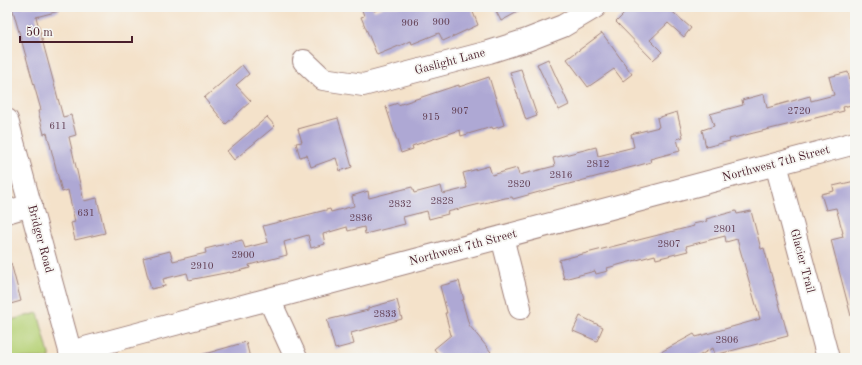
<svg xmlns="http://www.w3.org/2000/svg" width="862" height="365" font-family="'Old Standard TT',serif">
<rect width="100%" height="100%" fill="#f6f6f2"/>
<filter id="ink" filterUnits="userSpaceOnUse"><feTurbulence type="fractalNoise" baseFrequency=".025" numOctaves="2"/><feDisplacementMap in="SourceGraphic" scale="8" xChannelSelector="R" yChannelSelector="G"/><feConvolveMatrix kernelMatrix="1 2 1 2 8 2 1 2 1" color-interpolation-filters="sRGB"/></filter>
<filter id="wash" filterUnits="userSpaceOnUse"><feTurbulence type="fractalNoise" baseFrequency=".012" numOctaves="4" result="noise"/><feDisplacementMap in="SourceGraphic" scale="16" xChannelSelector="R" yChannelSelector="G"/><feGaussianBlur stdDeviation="0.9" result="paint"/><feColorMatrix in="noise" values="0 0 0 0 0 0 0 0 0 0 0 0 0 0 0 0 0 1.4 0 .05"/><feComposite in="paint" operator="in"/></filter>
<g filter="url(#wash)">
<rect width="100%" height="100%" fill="#f4e2ca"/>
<path fill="#b6d176" stroke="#807850" d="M38,313L50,358H7V321Z"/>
<g id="blocks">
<path fill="#aea8d4" d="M12,7H58L59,11L36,17L63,117L71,115L76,135L69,137L84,201L97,198L105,233L75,240L71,223L75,222L68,190L62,192L47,133L44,134L38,111L41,110Z
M361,7H373L374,11L384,7H471L478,25L443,41L439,33L412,44L411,41L377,55L361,17L364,16Z
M494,7H527L501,21Z
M631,7H667L691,28L684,37L668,23L650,40L662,52L653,60L616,22Z
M602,33L632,74L623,81L614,69L588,87L567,59Z
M548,59L569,105L559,110L537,64Z
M242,65L249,74L236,85L251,101L226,124L204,98Z
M521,69L537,116L526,120L510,72Z
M848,72L855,104L843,107L844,111L729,139L730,141L706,147L702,130L714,126L710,114L743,105L742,100L764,94L767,108L810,96L811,101L834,95L829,77Z
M489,77L504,125L493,129L492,127L461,136L460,130L412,146L413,149L401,153L386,107L398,103V105L452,87L459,85V87Z
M677,112L683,137L677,139L680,151L650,159L651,162L513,199L512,197L505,198L447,212L448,214L429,219L427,211L403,217L405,224L365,234L364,227L348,231L347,227L323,234L325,244L311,248L308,235L284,242L287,255L249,265L250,268L230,273V272L189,280L187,273L163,279L165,286L151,289L143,258L170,251L173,261L206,253L205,249L242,240L245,248L268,242L263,226L330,209L331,212L354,206L352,196L368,191L369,198L412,187L414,193L441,186L443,194L467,188L463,173L489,166L492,175L517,168L519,175L555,166L553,158L596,147L598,156L634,147L631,134L659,127L657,118Z
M267,117L275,126L234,160L227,151Z
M338,118L352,167L340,171L336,158L311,167L307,155L300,157L296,143L302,142L298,129Z
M855,181V315L851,316L831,240L843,237L842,233H843L836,208L826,210L821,194L834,191L833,186Z
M736,211L737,214L751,211L761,249L764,248L788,336L715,355L713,348L695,358H650L694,334L696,337L760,319L737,239L726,242L725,236L686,246L688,251L656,259L655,255L607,268L608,271L596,274L595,271L564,279L559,260L694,226L693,224L707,221L706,219Z
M11,263L21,301L7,305V264Z
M459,281L464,300H462L469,325L491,352L484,358H441L434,349L451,335L445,313H447L440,286Z
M397,300L402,319L351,333L354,344L335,349L327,320L368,310V308Z
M580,316L603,327L597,341L573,331Z
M246,342L250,358H201V355Z"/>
</g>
</g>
<g filter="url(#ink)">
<use href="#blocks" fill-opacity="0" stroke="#9f807a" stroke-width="1"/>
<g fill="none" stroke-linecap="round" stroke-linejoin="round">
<defs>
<path id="minor" d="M304,61L323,79L363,85L489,52L527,40L563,26L595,7
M7,120L72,358
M776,164L828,358
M7,212L31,205
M502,237L520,308
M269,299L296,358
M70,352L855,143"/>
</defs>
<use href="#minor" stroke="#9f807a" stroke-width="24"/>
<use href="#minor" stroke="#fff" stroke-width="22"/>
</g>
</g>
<g text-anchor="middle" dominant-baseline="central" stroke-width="3.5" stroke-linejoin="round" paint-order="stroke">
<g font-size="10" fill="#634155">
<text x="441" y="22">900</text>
<text x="410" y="23">906</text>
<text x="460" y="111">907</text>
<text x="799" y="111">2720</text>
<text x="431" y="117">915</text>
<text x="58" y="126">611</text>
<text x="598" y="164">2812</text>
<text x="561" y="175">2816</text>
<text x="519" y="184">2820</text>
<text x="442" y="201">2828</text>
<text x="400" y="204">2832</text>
<text x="86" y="213">631</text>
<text x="361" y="218">2836</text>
<text x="725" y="229">2801</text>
<text x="669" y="244">2807</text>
<text x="243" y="255">2900</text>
<text x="202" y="266">2910</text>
<text x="385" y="314">2833</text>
<text x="727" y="340">2806</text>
</g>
<g font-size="12" fill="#4a1f2b" stroke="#f6f6f2">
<text transform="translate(450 62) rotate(-15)">Gaslight Lane</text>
<text transform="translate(776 164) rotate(-15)">Northwest 7th Street</text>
<text transform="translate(40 239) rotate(75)">Bridger Road</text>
<text transform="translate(463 248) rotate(-15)">Northwest 7th Street</text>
<text transform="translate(802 261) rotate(75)">Glacier Trail</text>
</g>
</g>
<rect width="862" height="365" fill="none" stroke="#f6f6f2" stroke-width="24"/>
<path d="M20 36v6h112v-6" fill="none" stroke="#4a1f2b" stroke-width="2"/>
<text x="26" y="36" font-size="12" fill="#4a1f2b" stroke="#f6f6f2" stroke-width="3" paint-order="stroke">50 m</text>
</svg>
